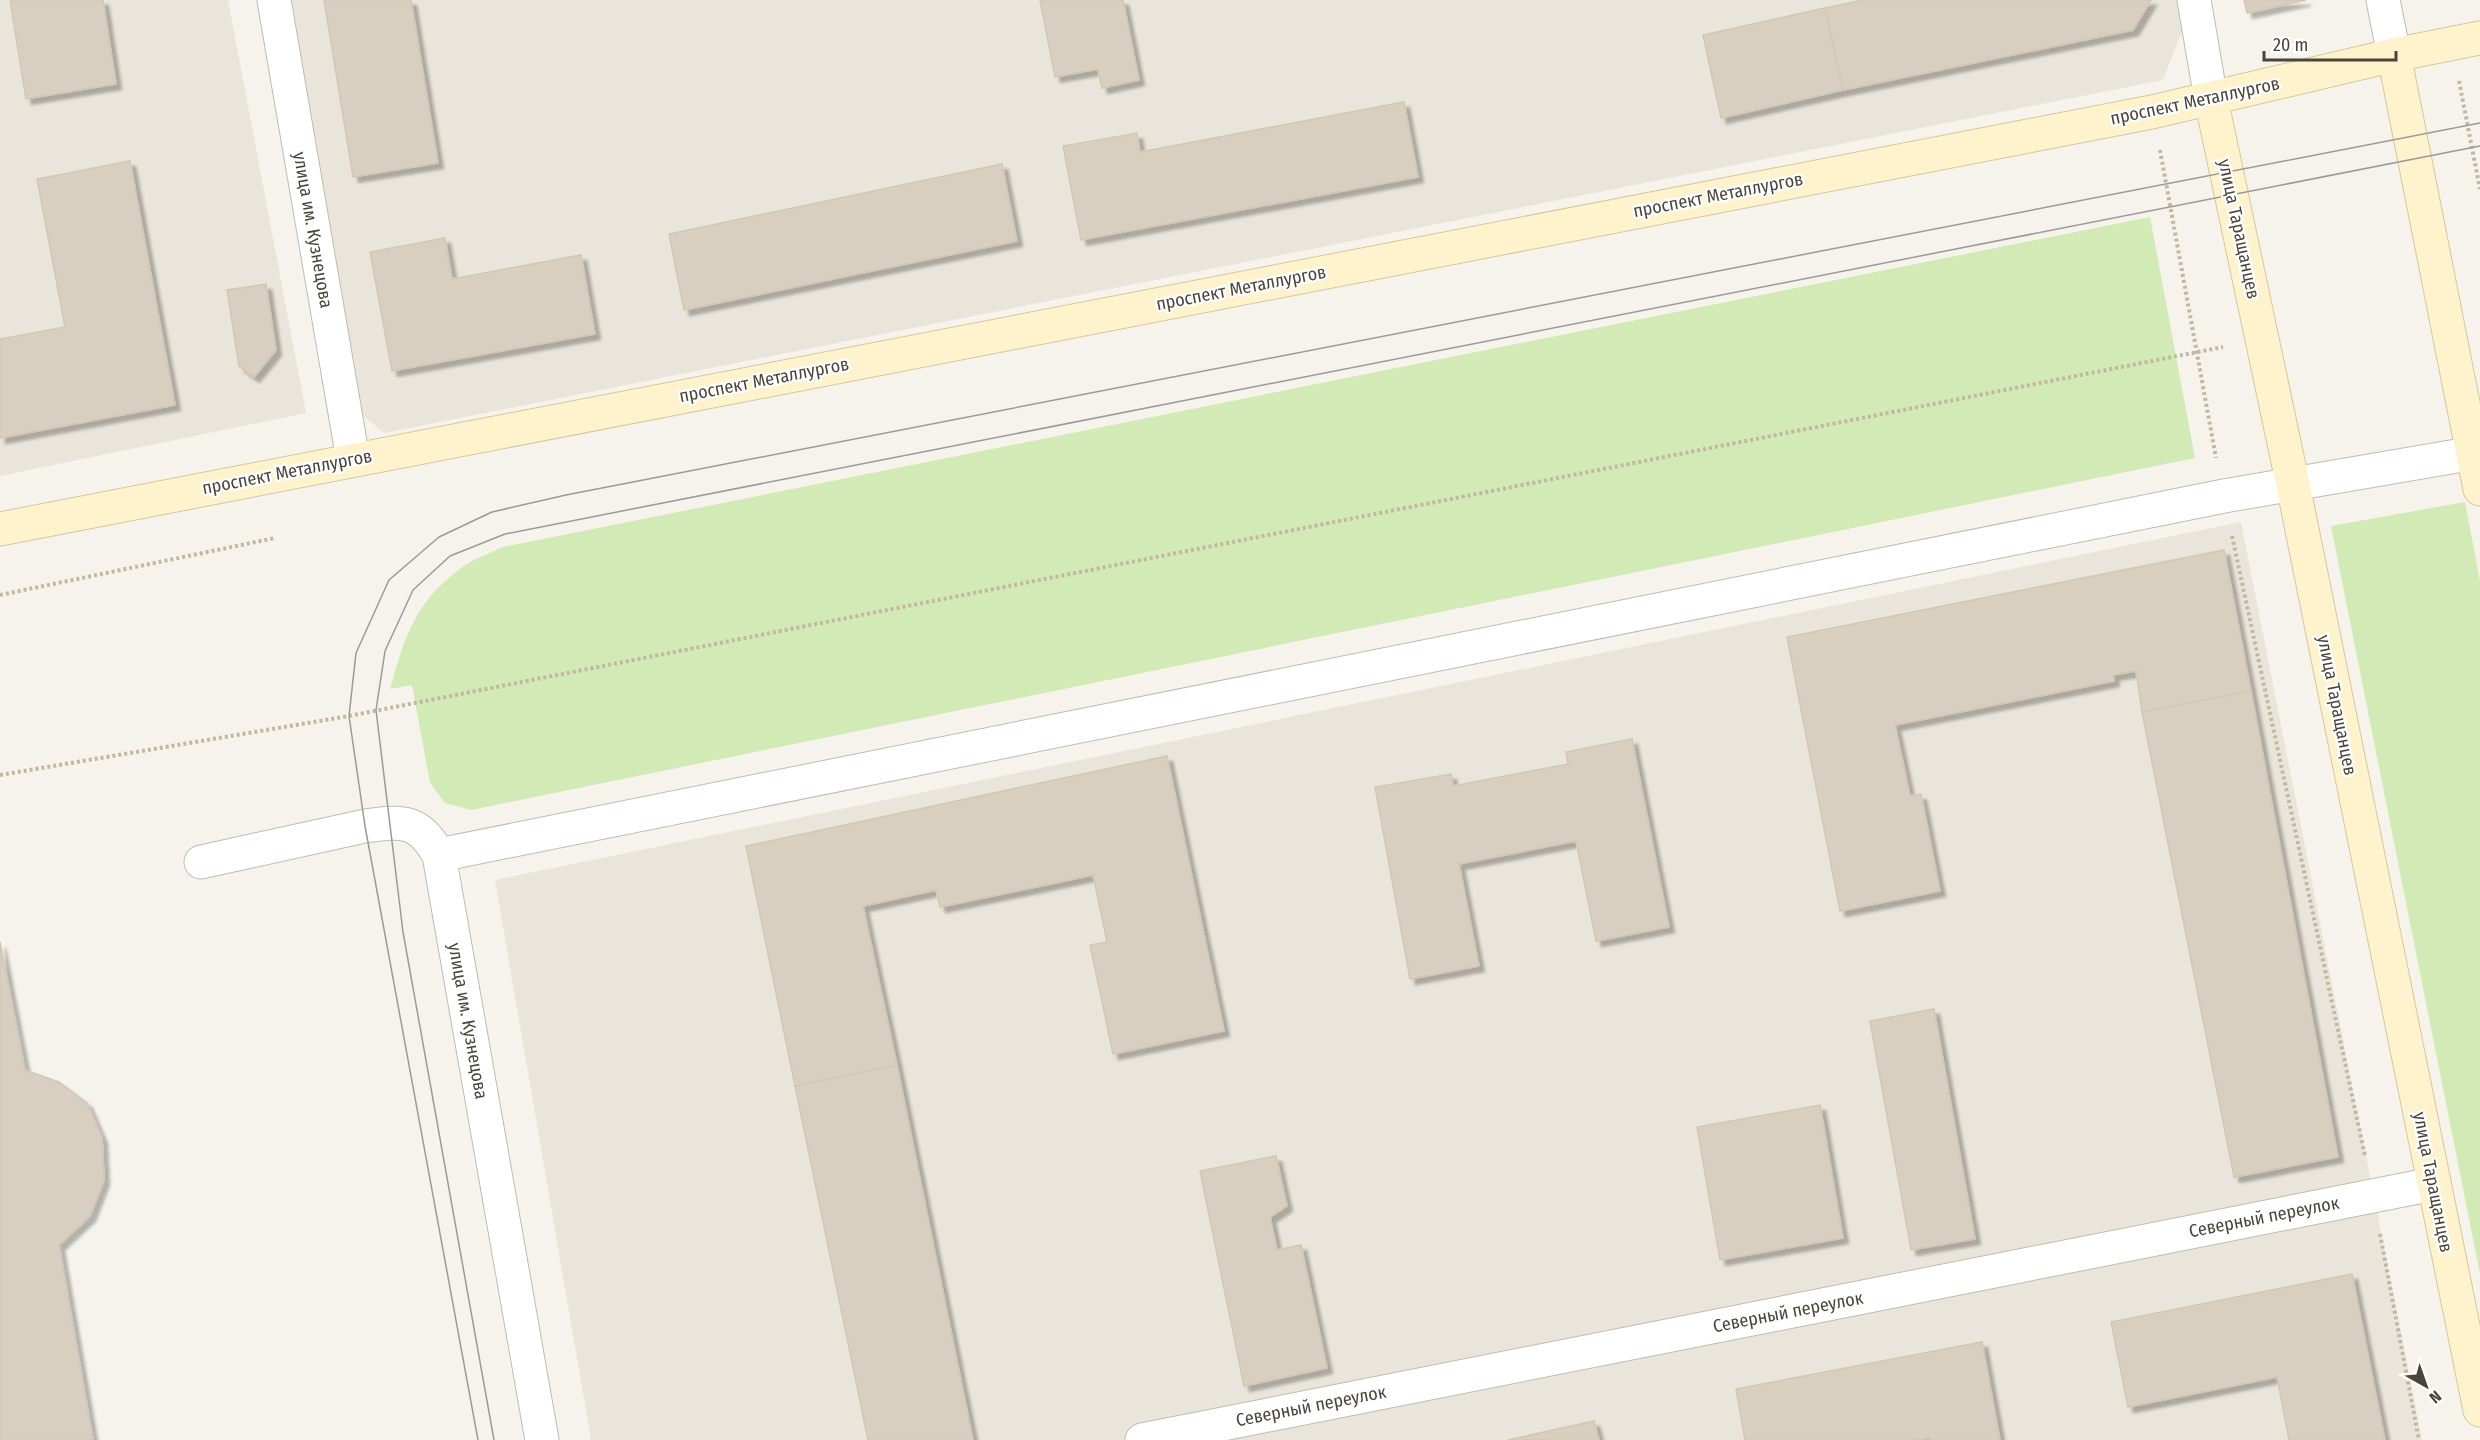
<svg xmlns="http://www.w3.org/2000/svg" width="2480" height="1440" font-family="'Fira Sans Condensed',sans-serif">
<defs>
<filter id="shadow"><feDropShadow dx="5.5" dy="5.5" stdDeviation="1.5" flood-color="#0004"/></filter>
</defs>
<rect width="100%" height="100%" fill="#f6f3ec"/>
<path fill="#eae5da" d="M0,0H228L306,413L0,476Z
M285,0H2179L2184,26L2163,80L384,433L344,399Z
M2241,522L2422,1440H591L495,880Z"/>
<path fill="#d2eab5" d="M2150,217L2195,458L471,810L445,803L430,783L412,685L390,689C405,636 415,602 461,568C473,559 490,553 503,547Z
M2465,502L2480,581V1274L2331,526Z"/>
<path fill="#d8cfc1" stroke="#d3c7b4" stroke-width="1.5" filter="url(#shadow)" d="M10,0H103L116,84L26,99Z
M324,0H411L438,163L353,177Z
M1040,0H1123L1139,80L1102,88L1098,69L1055,77Z
M1863,0H2151L2133,30L1843,90L1825,8Z
M2244,0H2306L2247,13Z
M1825,8L1843,90L1721,118L1703,35Z
M1404,102L1418,177L1081,240L1063,146L1137,133L1140,152Z
M130,161L175,405L0,438V339L65,327L37,179Z
M1002,164L1017,241L684,310L669,234Z
M445,238L452,279L581,255L595,334L392,371L370,252Z
M266,284L276,350L254,377L239,366L227,290Z
M2224,550L2251,691L2142,712L2136,671L2113,675L2114,681L1895,725L1910,796L1921,794L1940,891L1840,911L1787,637Z
M2251,691L2338,1157L2234,1177L2142,712Z
M1632,739L1669,927L1596,941L1576,841L1459,864L1479,966L1410,979L1375,787L1451,774L1453,786L1568,764L1566,752Z
M1167,756L1224,1031L1113,1054L1090,945L1107,942L1093,875L940,907L936,890L863,906L897,1065L795,1086L746,846Z
M0,942L25,1070L59,1082L87,1103L102,1138L104,1180L90,1216L59,1245L93,1440H0Z
M1934,1009L1975,1239L1911,1250L1870,1021Z
M897,1065L973,1440H868L795,1086Z
M1820,1105L1843,1238L1720,1260L1697,1127Z
M1276,1156L1287,1206L1270,1217L1277,1250L1301,1245L1327,1368L1244,1386L1200,1171Z
M2352,1274L2385,1440H2289L2277,1377L2128,1407L2111,1322Z
M1982,1342L2000,1440H1930L1929,1438L1918,1440H1745L1736,1389Z
M1594,1421L1599,1440H1508Z"/>
<g fill="none" stroke-linecap="round" stroke-linejoin="round">
<defs>
<path id="street" d="M274,0L353,459
M2194,0L2211,99
M2383,0L2394,55
M439,855L2224,496L2480,452
M201,862L365,826C404,821 418,819 439,855L542,1440
M1142,1440L2433,1184"/>
<path id="secondary" d="M2394,55L2480,489
M2211,99L2293,485L2480,1410
M0,529L2152,112L2394,55L2480,38"/>
</defs>
<use href="#street" stroke="#c2bbae" stroke-width="35"/>
<use href="#secondary" stroke="#d6c79b" stroke-width="35"/>
<path stroke="#c4b79f" stroke-width="4" stroke-dasharray="3 3" stroke-linecap="butt" d="M2459,81L2480,189
M2160,150L2216,458
M2232,536L2365,1156
M0,595L275,538
M0,775L349,716L2223,347
M2380,1234L2419,1440"/>
<use href="#street" stroke="#fff" stroke-width="33"/>
<use href="#secondary" stroke="#fff3cd" stroke-width="33"/>
<path stroke="#9a9a9a" stroke-width="1.5" d="M478,1440L365,826L349,716L356,653L389,580L439,537L492,512L566,495L2480,123
M494,1440L403,932L376,710L385,651L413,590L450,556L505,534L2480,146"/>
</g>
<g text-anchor="middle" dominant-baseline="central" stroke-width="4.5" stroke-linejoin="round" paint-order="stroke">
<g font-size="18" fill="#4b4439" stroke="#fff">
<text transform="translate(2195 101) rotate(-12)">проспект Металлургов</text>
<text transform="translate(1718 195) rotate(-11)">проспект Металлургов</text>
<text transform="translate(2239 229) rotate(78)">улица Таращанцев</text>
<text transform="translate(313 230) rotate(80)">улица им. Кузнецова</text>
<text transform="translate(1241 288) rotate(-11)">проспект Металлургов</text>
<text transform="translate(764 380) rotate(-11)">проспект Металлургов</text>
<text transform="translate(287 472) rotate(-11)">проспект Металлургов</text>
<text transform="translate(2337 705) rotate(79)">улица Таращанцев</text>
<text transform="translate(468 1021) rotate(80)">улица им. Кузнецова</text>
<text transform="translate(2433 1182) rotate(79)">улица Таращанцев</text>
<text transform="translate(2264 1217) rotate(-11)">Северный переулок</text>
<text transform="translate(1788 1312) rotate(-11)">Северный переулок</text>
<text transform="translate(1311 1406) rotate(-11)">Северный переулок</text>
</g>
</g>
<g transform="translate(2426 1386) rotate(140)" stroke="#ffffff" stroke-width="4.5" paint-order="stroke">
<path d="M0-4.5L10 22L0 15L-10 22Z" fill="#4b4439"/>
<text y="-9" font-size="16" font-weight="bold" text-anchor="middle" fill="#4b4439">N</text>
</g>
<path d="M2264 51v9h132v-9" fill="none" stroke="#4b4439" stroke-width="3"/>
<text x="2273" y="51" font-size="18" fill="#4b4439" stroke="#ffffff" stroke-width="4.5" paint-order="stroke">20 m</text>
</svg>
